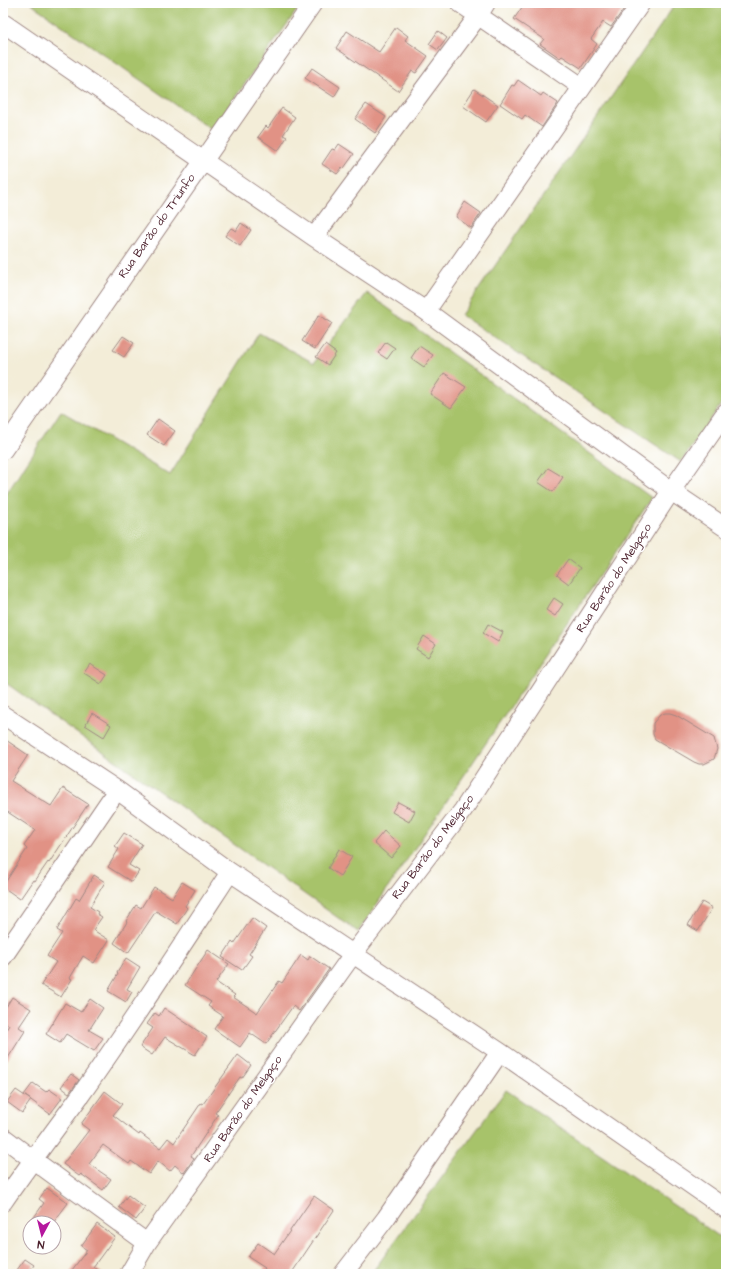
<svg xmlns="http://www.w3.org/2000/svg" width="729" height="1277" font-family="'Architects Daughter',sans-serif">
<rect width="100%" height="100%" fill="#fff"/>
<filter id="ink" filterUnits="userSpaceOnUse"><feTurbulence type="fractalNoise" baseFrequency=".025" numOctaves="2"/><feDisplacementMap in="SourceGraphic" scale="8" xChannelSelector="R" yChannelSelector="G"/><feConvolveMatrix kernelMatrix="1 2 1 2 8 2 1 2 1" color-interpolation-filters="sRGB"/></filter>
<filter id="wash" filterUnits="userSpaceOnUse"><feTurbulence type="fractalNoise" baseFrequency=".012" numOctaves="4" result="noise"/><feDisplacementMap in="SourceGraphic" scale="16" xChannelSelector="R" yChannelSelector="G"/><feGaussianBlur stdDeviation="0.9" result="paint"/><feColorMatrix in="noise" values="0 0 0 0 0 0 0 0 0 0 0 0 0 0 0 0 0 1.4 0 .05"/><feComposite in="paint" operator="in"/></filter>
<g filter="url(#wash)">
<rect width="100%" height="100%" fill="#f3edd8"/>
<path fill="#a7c36a" stroke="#78714a" d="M30,3H302L212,130Z
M676,3H726V397L681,462L461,315Z
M367,293L652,498L358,932L3,681V499L61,411L170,475L259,333L314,363Z
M506,1090L726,1241V1274H371Z"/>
<g id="blocks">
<path fill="#e19285" d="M525,3H628L611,27L603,22L591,39L597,44L581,68L562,56L560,58L540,44L544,39L514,19Z
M396,27L408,36L405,40L428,56L416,73L412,71L398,91L336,48L347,31L379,52Z
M438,31L447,38L438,50L429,44Z
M312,68L340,87L334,97L305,78Z
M518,80L541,96L543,93L558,103L542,127L525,115L522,119L500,104L512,85L514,86Z
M474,89L498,105L486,122L463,106Z
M366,104L386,117L375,133L355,119Z
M282,108L295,117L283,135L287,137L278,151L258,137L266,126L268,128Z
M339,144L354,154L344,168L343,167L337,174L322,164L332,149L335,150Z
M465,202L481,213L471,228L456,217Z
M241,223L251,230L240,246L225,236L231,228L236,231Z
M319,315L332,323L315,349L302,341Z
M123,336L134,343L124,357L113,350Z
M386,342L395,348L387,359L378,353Z
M325,345L336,353L328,365L316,357Z
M419,346L433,355L424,367L411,358Z
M444,373L466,387L451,408L430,394Z
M158,419L175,431L164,446L147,435Z
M548,468L563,477L553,492L538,482Z
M568,559L580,568L569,584L557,575Z
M554,598L563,604L555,616L546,610Z
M488,624L503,632L498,642L483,633Z
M424,636L436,644L428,657L416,649Z
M90,664L107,675L101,684L84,673Z
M92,713L111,725L104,737L85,725Z
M665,713H670L676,715L714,738L717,749L714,759L704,764H699L694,762L655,739L653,734V723L660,715Z
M3,738L28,755L11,781L51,806L63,788L88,804L49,863L48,862L35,881L33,880L20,899L3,887V886L27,849L24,846L35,830L3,809Z
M398,802L415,811L409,822L392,812Z
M384,831L401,846L391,858L374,843Z
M124,833L142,844L129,865L139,871L132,882L108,867L119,849L115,846Z
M339,849L352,857L340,876L328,868Z
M94,875L105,882L90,907L98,912L97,914L102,917L93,930L109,940L94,963L83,956L70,978L72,979L61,997L41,985L56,962L47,956L62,933L57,930L76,898L79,900Z
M182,882L195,890L185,906L187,908L177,924L156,911L128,953L114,943L127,922L126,921L136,905L141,908L154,887L172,898Z
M702,902L712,908L698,931L688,925Z
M252,918L266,928L249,954L252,956L242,970L222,957L232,942L234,944Z
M208,950L229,964L216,982L235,995L233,997L257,1013L279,981L282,983L301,955L308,960L310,956L329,969L299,1011L293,1006L266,1044L250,1033L240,1047L214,1029L223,1016L208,1006L211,1002L185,985Z
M126,958L140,967L127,989L132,992L126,1002L108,991L118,974L117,973Z
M12,997L31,1009L19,1027L25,1031L3,1066V1035L9,1025L3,1021V1012Z
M90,999L103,1008L89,1030L103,1038L94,1051L66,1034L60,1043L46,1034L65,1003L81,1012Z
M164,1008L207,1037L195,1055L165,1037L152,1055L140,1047L153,1028L147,1024L155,1013L159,1016Z
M238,1055L251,1065L242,1078L240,1077L215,1113L218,1115L191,1156L194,1158L184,1173L175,1165L170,1171L158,1161L149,1174L131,1161L129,1164L103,1145L89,1164L111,1179L103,1190L81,1174L79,1176L63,1164L89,1130L81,1124L105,1091L122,1104L113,1115L139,1135L140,1133L160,1148L168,1138L174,1143L201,1103L203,1104Z
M71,1074L79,1080L69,1093L61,1087Z
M33,1083L46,1092L49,1089L62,1098L50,1114L24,1095Z
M16,1090L31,1100L22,1113L7,1102Z
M47,1188L68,1203L53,1223H30L44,1203L39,1199Z
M128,1195L145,1208L136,1220L119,1207Z
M314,1196L334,1210L291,1274H261L265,1268L248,1257L258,1243L274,1254Z
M97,1224L115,1237L93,1267L103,1274H69L87,1250L81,1246Z
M25,1259L34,1265L28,1274H14Z"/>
</g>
</g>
<g filter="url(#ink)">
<use href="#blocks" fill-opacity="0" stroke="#9e8682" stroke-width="1"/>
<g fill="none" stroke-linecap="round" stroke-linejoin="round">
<defs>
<path id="minor" d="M460,3L582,87
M3,23L314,237L426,311L671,491L726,528
M314,237L478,16L486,3
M426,311L641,3
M3,450L313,3
M3,715L117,790L230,872L500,1052L726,1209
M3,957L117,790
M3,1137L32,1159L147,1243
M3,1202C28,1166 54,1131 80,1096C132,1023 181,947 230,872
M129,1274L147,1243L353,954L463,810L671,491L726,412
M343,1274L386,1218L500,1052"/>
</defs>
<use href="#minor" stroke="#9e8682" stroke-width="20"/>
<use href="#minor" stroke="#fff" stroke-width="18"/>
</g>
</g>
<g text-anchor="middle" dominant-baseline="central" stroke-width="3" stroke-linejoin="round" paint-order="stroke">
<g font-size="12" fill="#4a1f2b" stroke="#fff">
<text transform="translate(157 226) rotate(-55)">Rua Barão do Triunfo</text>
<text transform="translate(614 578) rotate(-57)">Rua Barão do Melgaço</text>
<text transform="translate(433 847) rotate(-53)">Rua Barão do Melgaço</text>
<text transform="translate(243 1109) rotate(-55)">Rua Barão do Melgaço</text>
</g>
</g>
<rect width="729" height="1277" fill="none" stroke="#fff" stroke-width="16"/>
<g transform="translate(42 1235) rotate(187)"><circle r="19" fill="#ffffff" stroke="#b7a5aa"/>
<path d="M0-3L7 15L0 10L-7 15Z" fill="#b5179e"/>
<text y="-6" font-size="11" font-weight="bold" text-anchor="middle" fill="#4a1f2b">N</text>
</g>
</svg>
